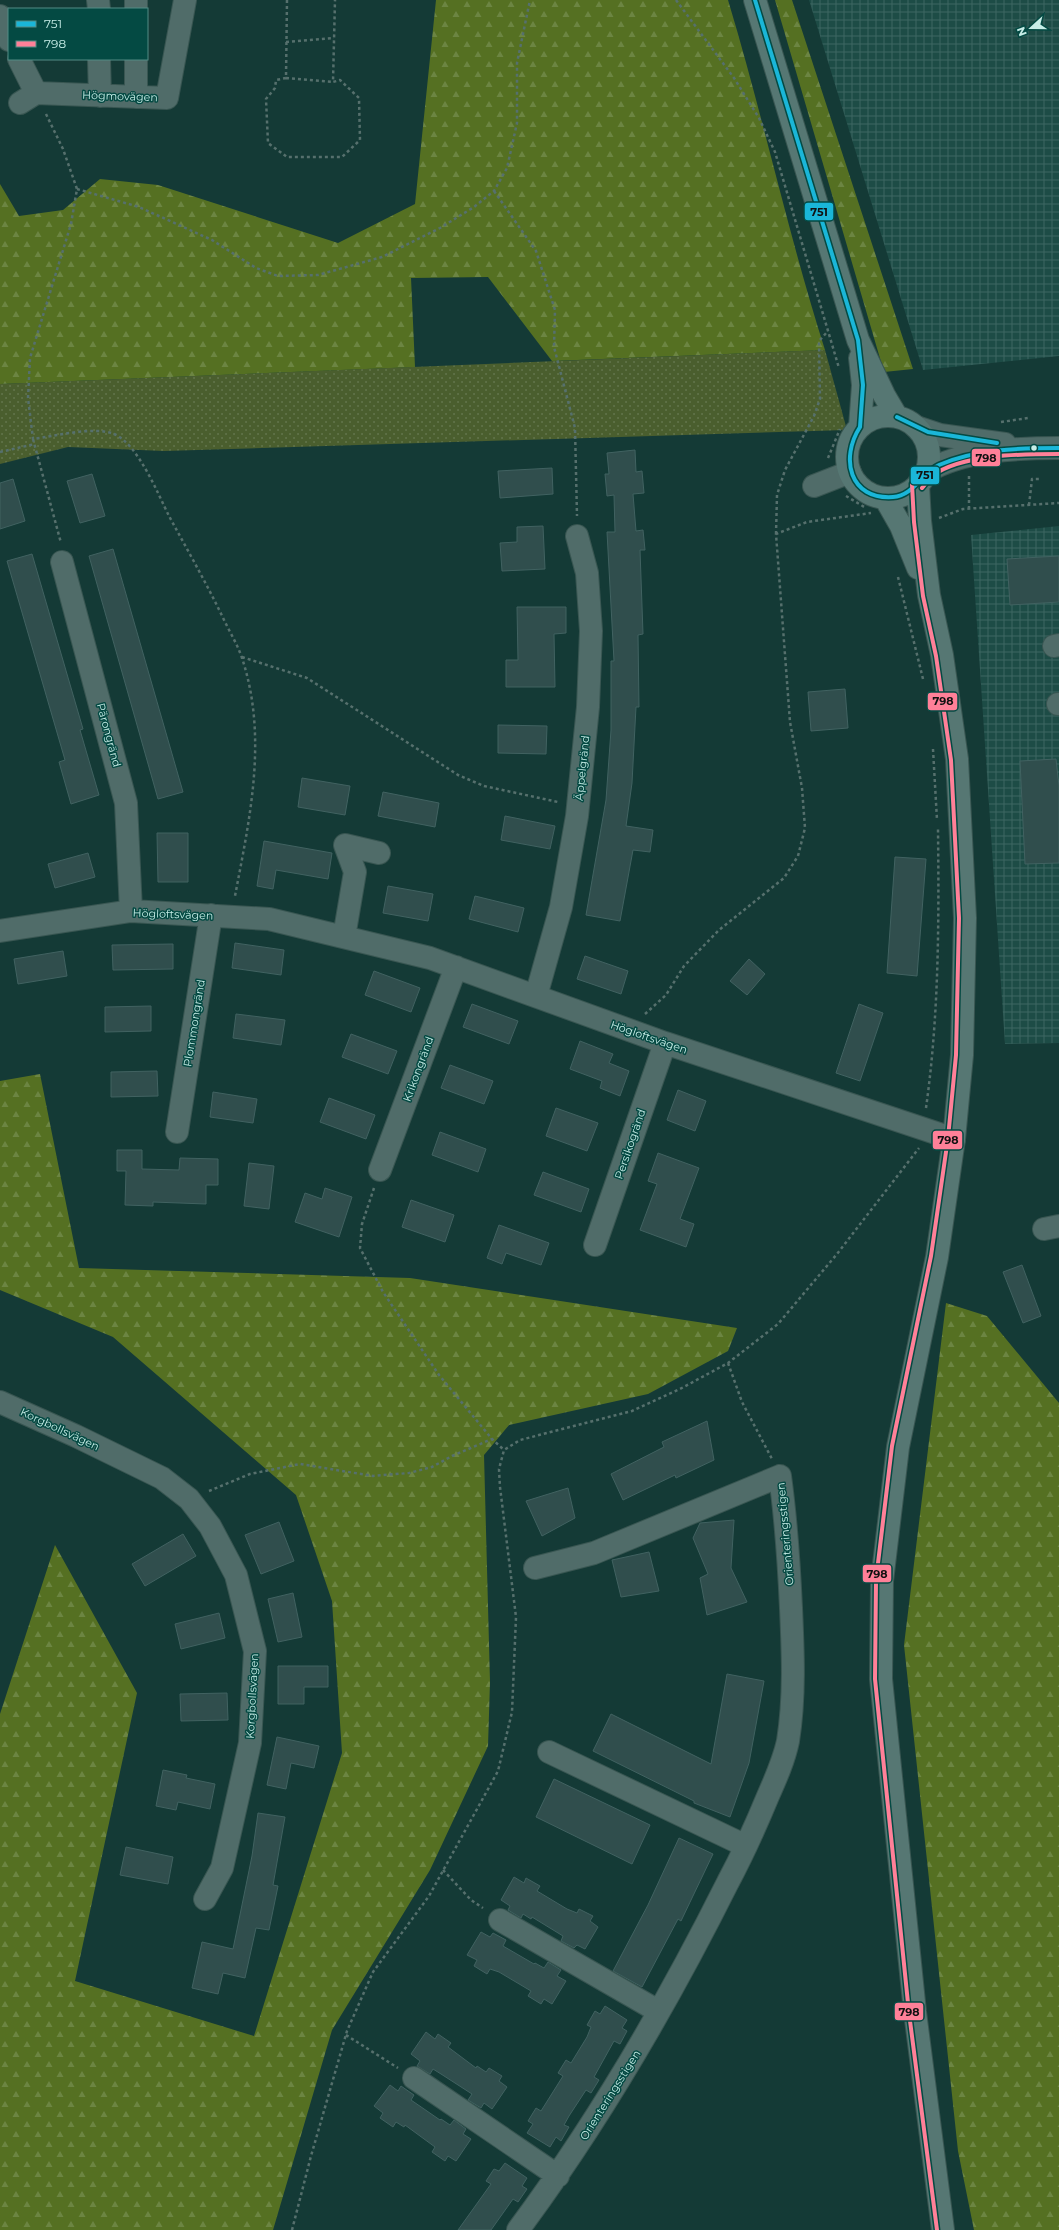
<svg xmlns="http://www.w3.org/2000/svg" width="1059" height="2230" font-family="Montserrat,sans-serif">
<defs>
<pattern id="industrial-grid" width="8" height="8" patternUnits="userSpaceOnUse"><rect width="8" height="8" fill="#1d4c46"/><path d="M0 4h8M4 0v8" fill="none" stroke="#3c6661"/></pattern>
<pattern id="grass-dots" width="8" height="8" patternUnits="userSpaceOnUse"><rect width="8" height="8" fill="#4a5e2e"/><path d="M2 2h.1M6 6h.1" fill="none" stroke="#63754c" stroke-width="1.8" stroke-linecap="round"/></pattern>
<pattern id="forest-firs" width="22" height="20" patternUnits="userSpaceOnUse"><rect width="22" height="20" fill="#557022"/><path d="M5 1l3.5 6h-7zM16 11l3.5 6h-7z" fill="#6c8542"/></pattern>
</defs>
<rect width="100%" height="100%" fill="#143a36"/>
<path fill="url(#industrial-grid)" d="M809,0H1059V356L923,370Z
M1059,526V1043L1005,1044L971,535Z"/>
<path fill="url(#grass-dots)" d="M825,350L847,430L164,451L68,447L0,464V384Z"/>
<path fill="url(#forest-firs)" d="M436,0H728C763,116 788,234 825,350L552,361L488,277L411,278L415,367L0,384V184L19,216L63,210L100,179L158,185L338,243L415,204Z
M775,0H792L913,369L884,372Z
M40,1074L79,1268L410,1278L737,1328L728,1351L648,1394L509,1425L484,1455L490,1682L488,1746L430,1870L332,2030L273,2230H0V1714L55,1545L137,1693L75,1981L254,2036L342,1753L332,1601L296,1495L113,1337L0,1290V1081Z
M946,1303L987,1316L1059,1403V2230H974L958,2151L904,1645Z"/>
<path fill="#304e4d" stroke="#416261" d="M635,450L636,472L642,471L644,493L633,494L636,531L643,530L645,550H640L643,634L638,635L639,707H636L632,783L626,826L653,830L650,852L633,850L620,921L586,915L606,800L611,730V661H614L607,532H615L614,495L607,496L605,474H609L607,453Z
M552,468L553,494L500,498L498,471Z
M92,474L105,516L80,523L67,481Z
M13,479L25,521L0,529V483Z
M543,526L545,569L502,571L500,543L517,542V527Z
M113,549L183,792L158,799L89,556Z
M32,554L83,729L80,730L99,795L71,804L59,762L65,760L7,561Z
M1059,556V602L1010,605L1007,559Z
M517,607H566V633L554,634L555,687H506V660H518Z
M845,689L848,728L811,731L808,692Z
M498,725L547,726L546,754L498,753Z
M1056,759L1059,786V863L1025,864L1020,761Z
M302,778L350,786L345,815L298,807Z
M383,792L439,803L435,827L378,816Z
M505,816L555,826L550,849L501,840Z
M157,833H188V882H158Z
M264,841L332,853L328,879L276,870L273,889L257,886Z
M88,853L95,877L55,888L48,864Z
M895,857L926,859L917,976L887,973Z
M388,886L433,894L428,921L383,913Z
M475,896L524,908L518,932L469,919Z
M235,943L284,950L281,975L232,968Z
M173,944V969L113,970L112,945Z
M63,951L67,976L18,984L14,959Z
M585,956L628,971L621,994L577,979Z
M749,959L765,974L747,995L730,981Z
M374,971L420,988L411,1012L365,995Z
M472,1004L518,1021L509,1044L463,1027Z
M859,1004L883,1013L860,1081L836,1073Z
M151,1006V1031L105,1032V1007Z
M236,1014L285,1020L281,1045L233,1038Z
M351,1034L397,1051L388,1074L342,1057Z
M580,1041L613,1054L609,1063L629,1071L620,1096L600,1088L602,1081L570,1069Z
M450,1065L493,1081L484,1104L441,1088Z
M157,1071L158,1096L111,1097V1072Z
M678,1090L706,1101L695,1131L667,1120Z
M213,1092L257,1099L253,1123L210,1117Z
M329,1098L375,1115L366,1139L320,1122Z
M556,1108L598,1123L587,1151L546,1136Z
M440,1132L486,1149L478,1172L432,1155Z
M117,1150H142V1169L179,1170L180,1158L218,1159V1185H206V1204L153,1202V1206L125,1205L126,1171H117Z
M658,1153L699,1168L680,1219L694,1224L686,1247L640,1230L657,1184L648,1181Z
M249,1163L274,1166L269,1209L244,1206Z
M543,1172L589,1189L581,1212L534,1195Z
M325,1188L352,1197L339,1237L295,1222L305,1193L322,1199Z
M411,1200L454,1215L445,1242L402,1227Z
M499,1225L549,1243L541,1265L506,1253L502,1264L487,1258Z
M1022,1265L1041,1316L1023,1323L1003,1272Z
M707,1421L714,1460L676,1478L675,1475L623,1500L611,1474L664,1447L662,1442Z
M568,1488L575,1518L542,1536L526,1501Z
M734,1520L731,1568L747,1602L707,1615L700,1578L708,1574L693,1538L700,1523Z
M279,1522L294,1561L261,1574L245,1535Z
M183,1534L196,1556L145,1586L132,1564Z
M649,1552L659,1591L621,1597L612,1560Z
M293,1593L302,1637L278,1642L268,1599Z
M219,1613L225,1638L181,1649L175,1624Z
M278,1666H328V1687H304V1704H278Z
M727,1674L764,1681L749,1763L730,1817L694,1803V1801L593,1751L611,1714L711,1764Z
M227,1693L228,1720L181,1721L180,1694Z
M277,1737L319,1746L314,1768L291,1763L286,1789L267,1785Z
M163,1770L187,1775L186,1778L215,1784L210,1809L178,1802L176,1810L156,1806Z
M554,1779L650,1825L632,1864L536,1817Z
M258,1813L285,1817L273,1885L278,1886L269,1930L256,1928L245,1978L223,1973L218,1994L192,1988L202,1942L233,1949L252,1856Z
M679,1838L713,1854L681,1921L678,1919L642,1987L613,1971L648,1905Z
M126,1847L173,1857L168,1884L120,1875Z
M514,1877L524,1883L526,1878L540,1886L537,1891L567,1909L577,1913L579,1909L593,1916L590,1921L598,1927L585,1949L577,1945L574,1948L561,1941L563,1936L532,1917L531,1919L523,1914L521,1918L508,1910L510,1906L501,1900Z
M481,1932L490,1937L493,1933L506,1940L503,1946L534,1964L535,1963L544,1968L548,1962L561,1970L557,1976L566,1981L552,2004L544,1999L541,2004L528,1996L531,1991L499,1972L490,1969L487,1974L474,1966L477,1960L467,1955Z
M605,2006L627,2020L622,2028L627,2031L620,2044L614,2041L594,2077L599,2080L591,2093L586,2090L569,2116L564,2125L569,2127L561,2141L556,2137L550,2147L527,2133L533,2124L528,2121L536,2108L541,2111L563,2076L558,2073L566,2060L571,2063L587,2037L591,2027L587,2025L595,2011L600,2014Z
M426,2032L435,2039L438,2034L451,2043L448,2047L476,2068L477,2066L486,2072L489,2068L502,2076L499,2081L507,2087L492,2109L484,2103L481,2108L468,2100L472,2094L441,2074L433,2069L430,2074L417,2066L420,2061L411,2054Z
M390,2085L398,2091L401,2086L414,2095L411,2100L440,2120L441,2119L450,2125L454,2120L466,2129L463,2134L471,2139L456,2161L448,2156L445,2161L432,2152L435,2147L405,2125L404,2127L396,2122L393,2127L380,2118L383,2113L374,2106Z
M505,2163L527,2178L522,2186L527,2189L518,2202L513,2199L491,2230H458L491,2184L486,2181L494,2169L499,2171Z"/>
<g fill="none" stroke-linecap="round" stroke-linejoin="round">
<defs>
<path id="minor" d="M98,0L99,9
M136,9V0
M0,16L9,40
M19,59L36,93L167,98L185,0
M99,59L100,96
M136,97V59
M20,103L36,93
M916,427L940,435L1005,444
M926,472C963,450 1017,448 1059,448
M814,486L850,472
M62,562L126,803L131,911
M1054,646L1059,645
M1058,704H1059
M0,931L131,911L269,919L430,958L665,1043L954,1139
M344,937L355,872L345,845L379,853
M536,996L561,907L577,816L588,707L591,631L587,573L577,536
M177,1132L211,915
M380,1170L456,967
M1044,1229L1059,1226
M595,1245L665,1043
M0,1402L76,1436L162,1478L189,1499L210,1526L236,1575L255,1651L250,1743L222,1868L205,1899
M549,1752L746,1846
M500,1920L658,2011
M414,2078L558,2176
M518,2230C599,2121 667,2004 728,1882C743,1854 756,1825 768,1796C776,1778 784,1760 788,1741C795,1697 793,1652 791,1608C789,1564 786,1520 780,1476L594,1553L535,1568"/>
<path id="major" d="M755,0L858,340L884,395L897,417
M860,358L863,385L860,427
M847 457a41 41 0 1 1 82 0a41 41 0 1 1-82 0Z
M918,484L920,521L929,595L942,655L957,759L965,918L962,1055L954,1139L937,1257L898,1447L882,1581L881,1679L915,2012L943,2230
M885,498L901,526L918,568"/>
</defs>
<use href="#minor" stroke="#395652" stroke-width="24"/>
<use href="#major" stroke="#395652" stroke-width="24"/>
<path stroke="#56706d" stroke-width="2.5" stroke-dasharray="3 3" stroke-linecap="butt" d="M287,0L286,78L276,80L275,88L266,99L268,143L287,157H342L360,140L359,98L340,80L333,82L335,0
M676,0L734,78L759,118L775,152L839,368
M286,42L334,38
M286,78L333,82
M46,114L63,149L77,189L71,224L30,358L28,398L33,439C55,436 94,426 114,434C138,444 158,494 169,516C188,551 208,586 225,622C231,634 238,646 242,658C268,737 250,817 235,896
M77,189L139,207L212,240L256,268L278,276L318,275L382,257L440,228L474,207L494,191L507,168L517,123V63L530,0
M494,191L536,251L555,310L554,347L575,428L577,516
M1001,422L1028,418
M33,439L61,543
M0,452L35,444
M828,458L840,429
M969,476V508
M846,496L866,508
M1029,505L1032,479H1041
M939,518L963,509L1059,503
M776,534L777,495L785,470L814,416L820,399L819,341L828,331
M898,577L923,679
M242,657L307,678L458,775L484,786L558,802
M933,749L937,820
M645,1014L666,995L684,966L719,930L784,878L798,856L805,828L802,788L790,722L776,534L807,522L871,513
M926,1108C939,1015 939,922 938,829
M374,1188L362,1224L360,1248L383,1292L439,1375L492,1439L504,1450
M728,1363L742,1402L772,1459
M209,1491L250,1474L300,1464L373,1476L409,1473L432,1467L452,1456L492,1439
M443,1870L471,1900L483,1908
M346,2035L398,2068
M292,2230L311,2156L347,2031L373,1972L429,1896L498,1771L512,1712L516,1617L500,1487L499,1469L504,1450L520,1440L632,1411L680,1389L728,1363L778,1324L837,1254L919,1148"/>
<use href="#minor" stroke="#506c69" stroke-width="22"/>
<use href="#major" stroke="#567773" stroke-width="22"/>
<defs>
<path id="bus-1" d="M755,0L858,340L863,385L860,427
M897,417L928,432L997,443
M860,427C840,458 849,500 893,497C913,496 922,473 939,465C976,449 1019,448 1059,448"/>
<path id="bus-2" d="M912,484L914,522L923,596L936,656L951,760L959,918L956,1055L948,1138L931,1256L892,1446L876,1580L875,1679L909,2013L937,2230
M922,488C926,484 928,479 932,476C961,454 1023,454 1059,454"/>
</defs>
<use href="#bus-1" stroke="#044a43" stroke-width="7"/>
<use href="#bus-2" stroke="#044a43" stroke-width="7"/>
<use href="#bus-1" stroke="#1ab6d8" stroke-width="4"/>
<use href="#bus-2" stroke="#ff8098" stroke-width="4"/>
</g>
<circle fill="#c7ede7" stroke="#044a43" stroke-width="1.5" cx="1034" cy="448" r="3.5"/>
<g text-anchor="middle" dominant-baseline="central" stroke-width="3" stroke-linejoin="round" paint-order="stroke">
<g font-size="11" fill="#c7ede7" stroke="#044a43">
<text transform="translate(120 96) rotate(2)">Högmovägen</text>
<text transform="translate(109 735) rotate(75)">Pärongränd</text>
<text transform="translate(582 768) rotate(-84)">Äppelgränd</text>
<text transform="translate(173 914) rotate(2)">Högloftsvägen</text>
<text transform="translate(194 1023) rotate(-81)">Plommongränd</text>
<text transform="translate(649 1037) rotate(19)">Högloftsvägen</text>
<text transform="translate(418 1069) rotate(-70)">Krikongränd</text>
<text transform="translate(630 1144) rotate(-71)">Persikogränd</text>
<text transform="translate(60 1429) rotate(25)">Korgbollsvägen</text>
<text transform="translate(785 1534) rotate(-95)">Orienteringsstigen</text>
<text transform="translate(252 1696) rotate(-87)">Korgbollsvägen</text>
<text transform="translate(610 2095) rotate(-58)">Orienteringsstigen</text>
</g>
</g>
<g stroke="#044a43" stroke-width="1.5">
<rect x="804" y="202" width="30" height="19" rx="4" fill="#1ab6d8"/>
<rect x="971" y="448" width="30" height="19" rx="4" fill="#ff8098"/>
<rect x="910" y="466" width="30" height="19" rx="4" fill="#1ab6d8"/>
<rect x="927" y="692" width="31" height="19" rx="4" fill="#ff8098"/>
<rect x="932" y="1130" width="31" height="20" rx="4" fill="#ff8098"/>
<rect x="862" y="1564" width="30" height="19" rx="4" fill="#ff8098"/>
<rect x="894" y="2002" width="30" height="19" rx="4" fill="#ff8098"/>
</g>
<g font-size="11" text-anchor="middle" font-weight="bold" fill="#111">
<text x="819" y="216">751</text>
<text x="986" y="462">798</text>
<text x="925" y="479">751</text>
<text x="943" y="705">798</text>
<text x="948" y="1144">798</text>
<text x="877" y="1578">798</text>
<text x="909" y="2016">798</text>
</g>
<rect x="8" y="8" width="140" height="52" fill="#044a43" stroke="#528b85"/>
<rect x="16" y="21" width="20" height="6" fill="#1ab6d8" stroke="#528b85"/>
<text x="44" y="28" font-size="12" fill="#c7ede7">751</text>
<rect x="16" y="41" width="20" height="6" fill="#ff8098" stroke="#528b85"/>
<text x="44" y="48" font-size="12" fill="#c7ede7">798</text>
<g transform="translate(1031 28) rotate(249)" stroke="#044a43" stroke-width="3" paint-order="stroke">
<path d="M0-3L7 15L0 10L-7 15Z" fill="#c7ede7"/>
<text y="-6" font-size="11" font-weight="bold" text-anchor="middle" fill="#c7ede7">N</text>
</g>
</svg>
